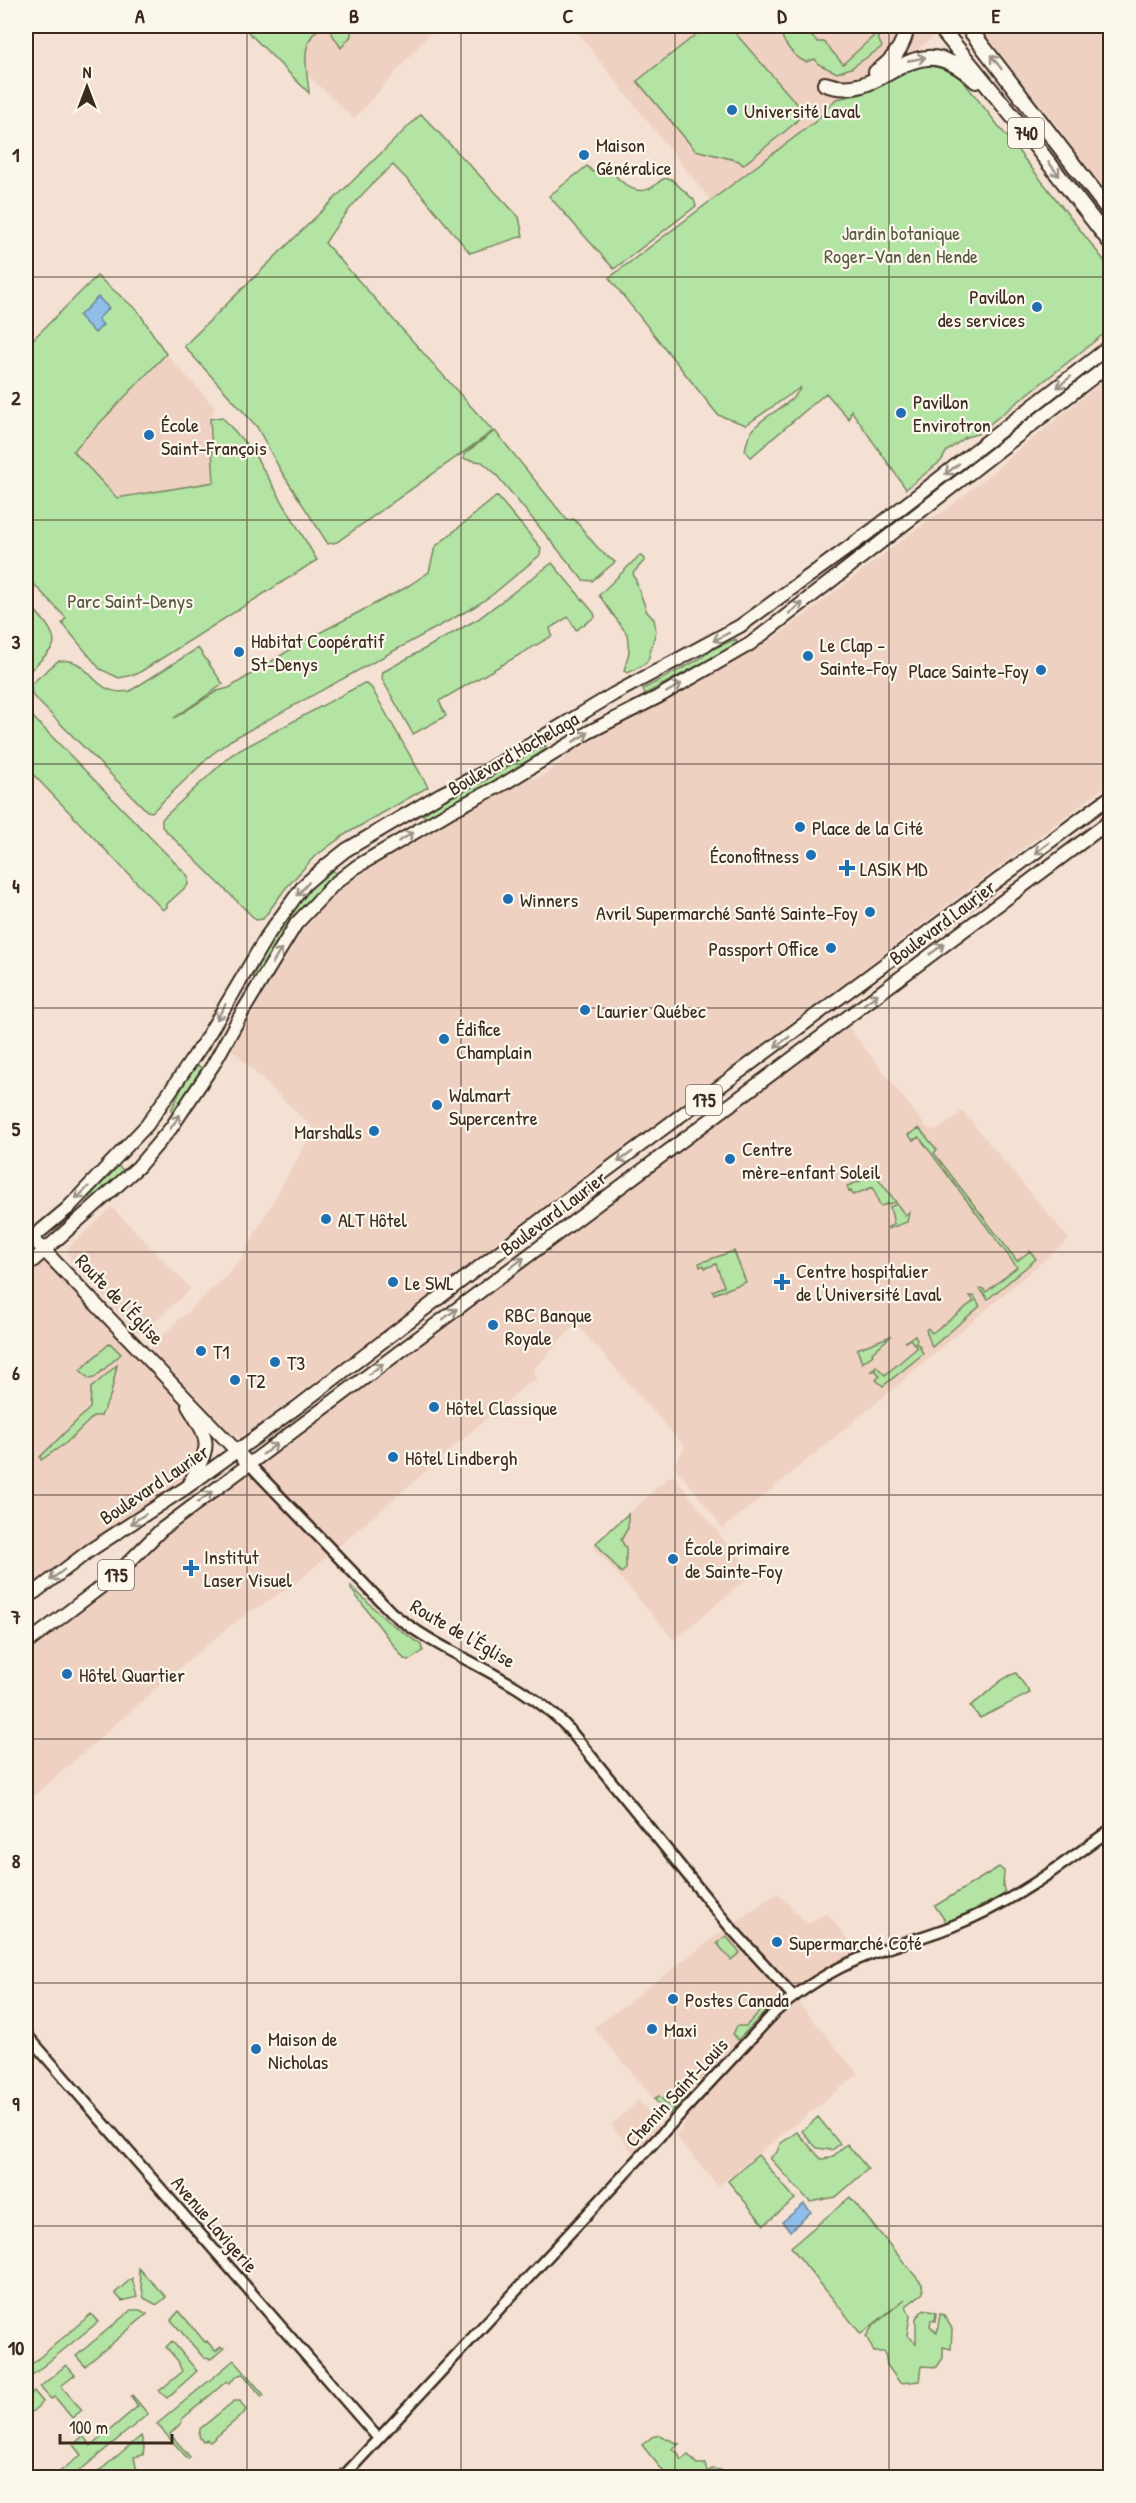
<svg xmlns="http://www.w3.org/2000/svg" width="1136" height="2503" font-family="'Patrick Hand',sans-serif">
<rect width="100%" height="100%" fill="#f4e1d3"/>
<filter id="ink" filterUnits="userSpaceOnUse"><feTurbulence type="fractalNoise" baseFrequency=".0167" numOctaves="2"/><feDisplacementMap in="SourceGraphic" scale="12" xChannelSelector="R" yChannelSelector="G"/><feConvolveMatrix kernelMatrix="1 2 1 2 8 2 1 2 1" color-interpolation-filters="sRGB"/></filter>
<g filter="url(#ink)">
<path fill="#efd1c2" d="M257,26H437L354,119Z
M572,26H947L861,94L836,99L816,121L710,200Z
M976,26H1110V206L1059,128Z
M166,354L215,407L210,420L214,482L156,540L73,451Z
M1110,375V783L246,1434L238,1437L233,1435L152,1350L151,1346L228,1274L242,1257L314,1129L231,1049L292,947L315,915L334,894L369,869L429,832L527,779L540,777L558,765L569,754L749,654L788,628L932,517L946,510Z
M843,1020L927,1128L934,1130L941,1128L962,1111L1069,1239L881,1399L723,1529L695,1491L673,1466L685,1447L576,1324L533,1370L537,1377L536,1381L528,1383L296,1583L235,1622L177,1670L26,1803V1648L147,1542Z
M112,1207L191,1289L142,1333L137,1332L72,1262L67,1253V1249Z
M44,1250L174,1385L206,1438L187,1487L106,1548L89,1551L26,1599V1267Z
M674,1476L726,1543L754,1573L674,1640L593,1546L669,1477Z
M777,1893L808,1924L827,1913L862,1958L794,1997L858,2074L718,2186L675,2136L682,2128L698,2095L670,2114H667L594,2028L729,1926Z
M639,2100L656,2122L658,2127L635,2155L611,2125Z"/>
<path fill="#b3e4a4" stroke="#778761" stroke-width="1.5" d="M242,26H323C298,40 307,69 309,93Z
M327,26H351V36L341,48Z
M707,26H729L804,112L794,124L743,165L739,161L695,150L637,81Z
M786,29L811,36L818,42H824L843,64L876,34L882,47L851,68L837,73L818,64L815,59L806,62C795,58 782,43 781,31Z
M920,65C938,66 951,70 964,82L1110,268V329L977,434L966,437L947,451L941,461L906,489L851,410L849,419L826,393L751,457L745,451C750,413 786,415 801,387L746,425L718,415L609,278L816,121L836,99L861,94L896,74Z
M421,114L519,217L523,236L470,253L422,195L393,165C366,188 344,213 325,243L493,431L337,542L328,544L281,471L257,427L184,346Z
M587,166L593,172L606,166C619,179 634,200 654,186C661,181 662,177 671,179L694,200L696,206L614,269L549,196Z
M97,276L138,311L166,354L73,451L117,498L214,482L210,419L222,417L253,452L317,560L137,674L119,678L100,669L62,623L66,618L29,579H26V346Z
M495,431L567,520L574,519C589,536 596,550 615,562L592,581L583,580L494,472L482,462L464,459V454Z
M497,496L541,548L540,555L492,595L474,607L231,740L211,755L152,812L147,811L32,695L31,684L58,661C92,655 90,698 130,691L198,648L223,684L174,718L217,691L229,688L304,641L405,588L429,572L435,547Z
M640,555L645,560L633,573L647,612L654,619L656,631L648,660L645,664L628,673L624,671L629,652L627,634L599,595Z
M552,563L594,613L595,617L576,630L568,617L550,628L552,636L439,701L446,716L413,734L382,679L383,672L478,619Z
M26,601C34,610 61,634 52,648C47,655 33,667 26,675Z
M736,639L738,644L645,694L643,689L696,661L715,648Z
M364,683L371,687L428,787L346,834L314,857L285,889L263,919L256,920L162,827V819L231,755Z
M26,710L188,876V885L167,904V907L163,910L26,767Z
M545,745L547,748C510,776 466,796 425,818L423,815L438,803Z
M333,870L336,874C301,903 279,940 256,979L253,977C265,946 304,887 333,870Z
M197,1065L202,1068L174,1112L171,1110L186,1080Z
M919,1128L937,1150L934,1153L1017,1261L1030,1251L1036,1259L988,1299L980,1289L982,1288L986,1292L1017,1267L919,1137L913,1140L908,1135Z
M118,1166L124,1171L92,1200L90,1196Z
M869,1172L874,1173L896,1202L880,1206L873,1187L853,1195L851,1191L849,1192L847,1186L863,1180Z
M897,1204L905,1215L909,1212L907,1222L888,1229V1227L894,1224L890,1207Z
M734,1251L746,1282L714,1294L713,1291L724,1286L716,1264L705,1268L704,1265L700,1267L699,1263Z
M970,1296H974L980,1306L932,1347L926,1330L928,1328L932,1333L974,1301Z
M915,1335L917,1340L915,1343L919,1345L923,1354L883,1386L876,1380L880,1376L875,1370L870,1372L876,1366L885,1375L917,1348L910,1339L905,1342Z
M891,1336L872,1353L873,1355L862,1363L857,1349Z
M110,1343L121,1354L94,1378L89,1379L80,1370Z
M117,1365L111,1394L101,1416H94L66,1443L41,1460L40,1457L90,1408L91,1388Z
M628,1514V1528L621,1540L626,1548V1569L621,1573L596,1543Z
M351,1586L386,1620L421,1645L423,1651L410,1660L404,1659L351,1589Z
M1016,1673L1030,1693L980,1718L970,1706C987,1696 997,1679 1016,1673Z
M999,1867L1004,1871L1003,1886L1006,1896L949,1926L935,1906Z
M726,1936L740,1953L731,1960L717,1943Z
M762,2009L766,2011L738,2040L733,2034L737,2026H746Z
M686,2093H690L669,2114L654,2099L659,2096L669,2106Z
M818,2117L840,2144L832,2150L817,2148L802,2131Z
M797,2132L821,2159L831,2158L847,2144L868,2169L836,2197L810,2202L770,2158L777,2152L780,2144Z
M758,2155L795,2199L764,2225L728,2181Z
M850,2197L922,2284L923,2293L906,2306L910,2316L907,2335L916,2343V2318L924,2309L936,2313L935,2321L931,2320L930,2326L937,2333L940,2314L944,2315L952,2329L951,2349L943,2347V2358L937,2367L922,2366L920,2381L900,2383L887,2365L885,2352H874L866,2336L873,2326L905,2299L861,2334L791,2247Z
M138,2268L166,2297L157,2305L144,2298Z
M132,2278L137,2297L122,2301L115,2293Z
M131,2310H140L147,2314L85,2366L76,2356Z
M179,2311L205,2342L207,2341L215,2351L221,2347L224,2348L211,2359L204,2358L171,2320Z
M91,2314L98,2322L26,2380V2369Z
M172,2341L197,2371L167,2398L159,2391L182,2372L178,2361L166,2347Z
M234,2360L264,2395L262,2397L243,2374L239,2375L229,2383L227,2381L181,2420L182,2422L170,2434L190,2457L188,2459L157,2424Z
M66,2365L75,2375L61,2386L82,2410L72,2418L55,2397L51,2399L40,2387Z
M34,2391L43,2402L26,2417V2399Z
M132,2395L148,2414L72,2477H53L81,2455L73,2445L83,2436L91,2446L138,2406L131,2396Z
M234,2401H240L246,2410L243,2414L210,2442L207,2440L203,2442L199,2436L200,2429Z
M659,2435L679,2444L672,2449L678,2453L681,2460L688,2455L697,2464H705L707,2472L712,2469L720,2470L724,2477H668L642,2445L652,2437Z
M141,2436L144,2447L143,2455L134,2457L138,2477H92Z"/>
<path fill="#8ebee9" stroke="#6d8398" stroke-width="1.5" d="M98,297L109,308L98,319L103,325L95,333L79,316Z
M804,2204L811,2212L790,2231L782,2222Z"/>
<g fill="none" stroke-linecap="round" stroke-linejoin="round">
<defs>
<path id="minor" d="M249,1464L392,1613C447,1658 519,1676 568,1728L729,1926L794,1997
M26,2034L378,2438
M342,2478L776,2011C802,1989 829,1971 861,1958C892,1945 924,1938 955,1925C1012,1903 1062,1865 1110,1830"/>
<path id="major" d="M26,1243L67,1209L147,1125L204,1042L267,936L304,885L327,865L346,850L441,794L483,773L614,694L740,626L874,529L1110,346
M38,1244L249,1464
M26,1267L138,1167L171,1128L213,1065L243,1011L296,924L334,884L356,867L449,812L507,782L589,732L658,697L750,644L1110,364
M188,1406C210,1442 212,1444 190,1482
M26,1599L89,1551L187,1487L296,1408L560,1205L1110,797
M26,1644L114,1577L161,1530L1110,821"/>
<path id="highway" d="M939,26L1014,118L1110,242
M967,26L1110,212
M876,72C893,61 904,46 907,26
M825,84C887,106 910,18 976,81"/>
</defs>
<use href="#minor" stroke="#3b2a1e" stroke-width="14"/>
<use href="#major" stroke="#3b2a1e" stroke-width="16"/>
<use href="#highway" stroke="#3b2a1e" stroke-width="18"/>
<use href="#minor" stroke="#fbf7ec" stroke-width="9"/>
<use href="#major" stroke="#fbf7ec" stroke-width="12"/>
<use href="#highway" stroke="#fbf7ec" stroke-width="14"/>
</g>
<defs><path id="oneway-shaft" d="M-6 0H5M1.5-3L5.5 0L1.5 3" fill="none" stroke-width="1.6" stroke-linecap="round" stroke-linejoin="round" transform="scale(1.5)"/></defs>
<g stroke="#9b9085">
<use href="#oneway-shaft" transform="translate(917 59) rotate(-11)"/>
<use href="#oneway-shaft" transform="translate(996 62) rotate(-128)"/>
<use href="#oneway-shaft" transform="translate(1054 169) rotate(52)"/>
<use href="#oneway-shaft" transform="translate(1064 382) rotate(141)"/>
<use href="#oneway-shaft" transform="translate(952 469) rotate(142)"/>
<use href="#oneway-shaft" transform="translate(796 608) rotate(-38)"/>
<use href="#oneway-shaft" transform="translate(721 637) rotate(152)"/>
<use href="#oneway-shaft" transform="translate(674 688) rotate(-30)"/>
<use href="#oneway-shaft" transform="translate(581 737) rotate(-31)"/>
<use href="#oneway-shaft" transform="translate(406 837) rotate(-30)"/>
<use href="#oneway-shaft" transform="translate(1042 848) rotate(143)"/>
<use href="#oneway-shaft" transform="translate(303 889) rotate(131)"/>
<use href="#oneway-shaft" transform="translate(937 949) rotate(-37)"/>
<use href="#oneway-shaft" transform="translate(277 956) rotate(-58)"/>
<use href="#oneway-shaft" transform="translate(871 999) rotate(-37)"/>
<use href="#oneway-shaft" transform="translate(221 1012) rotate(120)"/>
<use href="#oneway-shaft" transform="translate(782 1042) rotate(144)"/>
<use href="#oneway-shaft" transform="translate(175 1122) rotate(-55)"/>
<use href="#oneway-shaft" transform="translate(625 1157) rotate(144)"/>
<use href="#oneway-shaft" transform="translate(82 1193) rotate(135)"/>
<use href="#oneway-shaft" transform="translate(517 1263) rotate(-37)"/>
<use href="#oneway-shaft" transform="translate(450 1314) rotate(-37)"/>
<use href="#oneway-shaft" transform="translate(376 1369) rotate(-37)"/>
<use href="#oneway-shaft" transform="translate(270 1449) rotate(-37)"/>
<use href="#oneway-shaft" transform="translate(205 1497) rotate(-37)"/>
<use href="#oneway-shaft" transform="translate(138 1519) rotate(147)"/>
<use href="#oneway-shaft" transform="translate(57 1575) rotate(143)"/>
</g>
</g>
<path fill="none" stroke="#3b2a1e" stroke-width="1.5" stroke-opacity="0.55" d="M247,26V2478M461,26V2478M675,26V2478M889,26V2478M26,277H1110M26,520H1110M26,764H1110M26,1008H1110M26,1252H1110M26,1495H1110M26,1739H1110M26,1983H1110M26,2226H1110"/>
<g fill="#1f6fb2" stroke="#fbf7ec" stroke-width="2">
<circle cx="732" cy="110" r="6"/>
<circle cx="584" cy="155" r="6"/>
<circle cx="1037" cy="307" r="6"/>
<circle cx="901" cy="413" r="6"/>
<circle cx="149" cy="435" r="6"/>
<circle cx="239" cy="652" r="6"/>
<circle cx="808" cy="656" r="6"/>
<circle cx="1041" cy="670" r="6"/>
<circle cx="800" cy="827" r="6"/>
<circle cx="811" cy="855" r="6"/>
<path d="M844 859h6v6h6v6h-6v6h-6v-6h-6v-6h6z"/>
<circle cx="508" cy="899" r="6"/>
<circle cx="870" cy="912" r="6"/>
<circle cx="831" cy="948" r="6"/>
<circle cx="585" cy="1010" r="6"/>
<circle cx="444" cy="1039" r="6"/>
<circle cx="437" cy="1105" r="6"/>
<circle cx="374" cy="1131" r="6"/>
<circle cx="730" cy="1159" r="6"/>
<circle cx="326" cy="1219" r="6"/>
<circle cx="393" cy="1282" r="6"/>
<path d="M779 1273h6v6h6v6h-6v6h-6v-6h-6v-6h6z"/>
<circle cx="493" cy="1325" r="6"/>
<circle cx="201" cy="1351" r="6"/>
<circle cx="275" cy="1362" r="6"/>
<circle cx="235" cy="1380" r="6"/>
<circle cx="434" cy="1407" r="6"/>
<circle cx="393" cy="1457" r="6"/>
<circle cx="673" cy="1559" r="6"/>
<path d="M188 1559h6v6h6v6h-6v6h-6v-6h-6v-6h6z"/>
<circle cx="67" cy="1674" r="6"/>
<circle cx="777" cy="1942" r="6"/>
<circle cx="673" cy="1999" r="6"/>
<circle cx="652" cy="2029" r="6"/>
<circle cx="256" cy="2049" r="6"/>
</g>
<g text-anchor="middle" dominant-baseline="central" stroke-width="4.5" stroke-linejoin="round" paint-order="stroke">
<g fill="#fbf7ec" stroke="#75685c" stroke-width="1.5">
<rect x="1008" y="118" width="36" height="30" rx="4.5"/>
<rect x="686" y="1085" width="36" height="30" rx="4.5"/>
<rect x="98" y="1560" width="36" height="30" rx="4.5"/>
</g>
<g font-size="18" font-weight="bold" fill="#3b2a1e">
<text x="1026" y="133">740</text>
<text x="704" y="1100">175</text>
<text x="116" y="1575">175</text>
</g>
<g font-size="20" fill="#3b2a1e" stroke="#fbf7ec" text-anchor="start">
<text x="744" y="110">Université Laval</text>
<text x="596" y="144">Maison<tspan x="596" dy="23">Généralice</tspan></text>
<text x="1025" y="296" text-anchor="end">Pavillon<tspan x="1025" dy="23">des services</tspan></text>
<text x="913" y="401">Pavillon<tspan x="913" dy="23">Envirotron</tspan></text>
<text x="161" y="424">École<tspan x="161" dy="23">Saint-François</tspan></text>
<text x="251" y="640">Habitat Coopératif<tspan x="251" dy="23">St-Denys</tspan></text>
<text x="820" y="644">Le Clap -<tspan x="820" dy="23">Sainte-Foy</tspan></text>
<text x="1029" y="670" text-anchor="end">Place Sainte-Foy</text>
<text x="812" y="827">Place de la Cité</text>
<text x="799" y="855" text-anchor="end">Éconofitness</text>
<text x="860" y="868">LASIK MD</text>
<text x="520" y="899">Winners</text>
<text x="858" y="912" text-anchor="end">Avril Supermarché Santé Sainte-Foy</text>
<text x="819" y="948" text-anchor="end">Passport Office</text>
<text x="597" y="1010">Laurier Québec</text>
<text x="456" y="1028">Édifice<tspan x="456" dy="23">Champlain</tspan></text>
<text x="449" y="1094">Walmart<tspan x="449" dy="23">Supercentre</tspan></text>
<text x="362" y="1131" text-anchor="end">Marshalls</text>
<text x="742" y="1148">Centre<tspan x="742" dy="23">mère-enfant Soleil</tspan></text>
<text x="338" y="1219">ALT Hôtel</text>
<text x="796" y="1270">Centre hospitalier<tspan x="796" dy="23">de l'Université Laval</tspan></text>
<text x="405" y="1282">Le SWL</text>
<text x="505" y="1314">RBC Banque<tspan x="505" dy="23">Royale</tspan></text>
<text x="213" y="1351">T1</text>
<text x="287" y="1362">T3</text>
<text x="247" y="1380">T2</text>
<text x="446" y="1407">Hôtel Classique</text>
<text x="405" y="1457">Hôtel Lindbergh</text>
<text x="685" y="1547">École primaire<tspan x="685" dy="23">de Sainte-Foy</tspan></text>
<text x="204" y="1556">Institut<tspan x="204" dy="23">Laser Visuel</tspan></text>
<text x="79" y="1674">Hôtel Quartier</text>
<text x="789" y="1942">Supermarché Coté</text>
<text x="685" y="1999">Postes Canada</text>
<text x="664" y="2029">Maxi</text>
<text x="268" y="2038">Maison de<tspan x="268" dy="23">Nicholas</tspan></text>
</g>
<g font-size="20" fill="#595840" stroke="#fbf7ec">
<text x="901" y="232">Jardin botanique<tspan x="901" dy="23">Roger-Van den Hende</tspan></text>
<text x="130" y="600">Parc Saint-Denys</text>
</g>
<g font-size="20" fill="#3b2a1e" stroke="#fbf7ec">
<text transform="translate(513 753) rotate(-30)">Boulevard Hochelaga</text>
<text transform="translate(942 922) rotate(-37)">Boulevard Laurier</text>
<text transform="translate(553 1213) rotate(-37)">Boulevard Laurier</text>
<text transform="translate(120 1299) rotate(46)">Route de l'Église</text>
<text transform="translate(154 1484) rotate(-34)">Boulevard Laurier</text>
<text transform="translate(463 1633) rotate(30)">Route de l'Église</text>
<text transform="translate(676 2092) rotate(-47)">Chemin Saint-Louis</text>
<text transform="translate(215 2224) rotate(49)">Avenue Lavigerie</text>
</g>
</g>
<rect width="1136" height="2503" fill="none" stroke="#fbf7ec" stroke-width="66"/>
<g transform="translate(87 87)" stroke="#fbf7ec" stroke-width="4.5" paint-order="stroke">
<path d="M0-4.5L10 22L0 15L-10 22Z" fill="#3b2a1e"/>
<text y="-9" font-size="16" font-weight="bold" text-anchor="middle" fill="#3b2a1e">N</text>
</g>
<path d="M60 2434v9h112v-9" fill="none" stroke="#3b2a1e" stroke-width="3"/>
<text x="69" y="2434" font-size="18" fill="#3b2a1e" stroke="#fbf7ec" stroke-width="4.5" paint-order="stroke">100 m</text>
<rect x="33" y="33" width="1070" height="2437" fill="none" stroke="#3b2a1e" stroke-width="2"/>
<g font-size="20" text-anchor="middle" font-weight="bold" fill="#3b2a1e">
<text x="140" y="23">A</text>
<text x="354" y="23">B</text>
<text x="568" y="23">C</text>
<text x="782" y="23">D</text>
<text x="996" y="23">E</text>
<text x="16" y="162">1</text>
<text x="16" y="405">2</text>
<text x="16" y="649">3</text>
<text x="16" y="893">4</text>
<text x="16" y="1136">5</text>
<text x="16" y="1380">6</text>
<text x="16" y="1624">7</text>
<text x="16" y="1868">8</text>
<text x="16" y="2111">9</text>
<text x="16" y="2355">10</text>
</g>
</svg>
